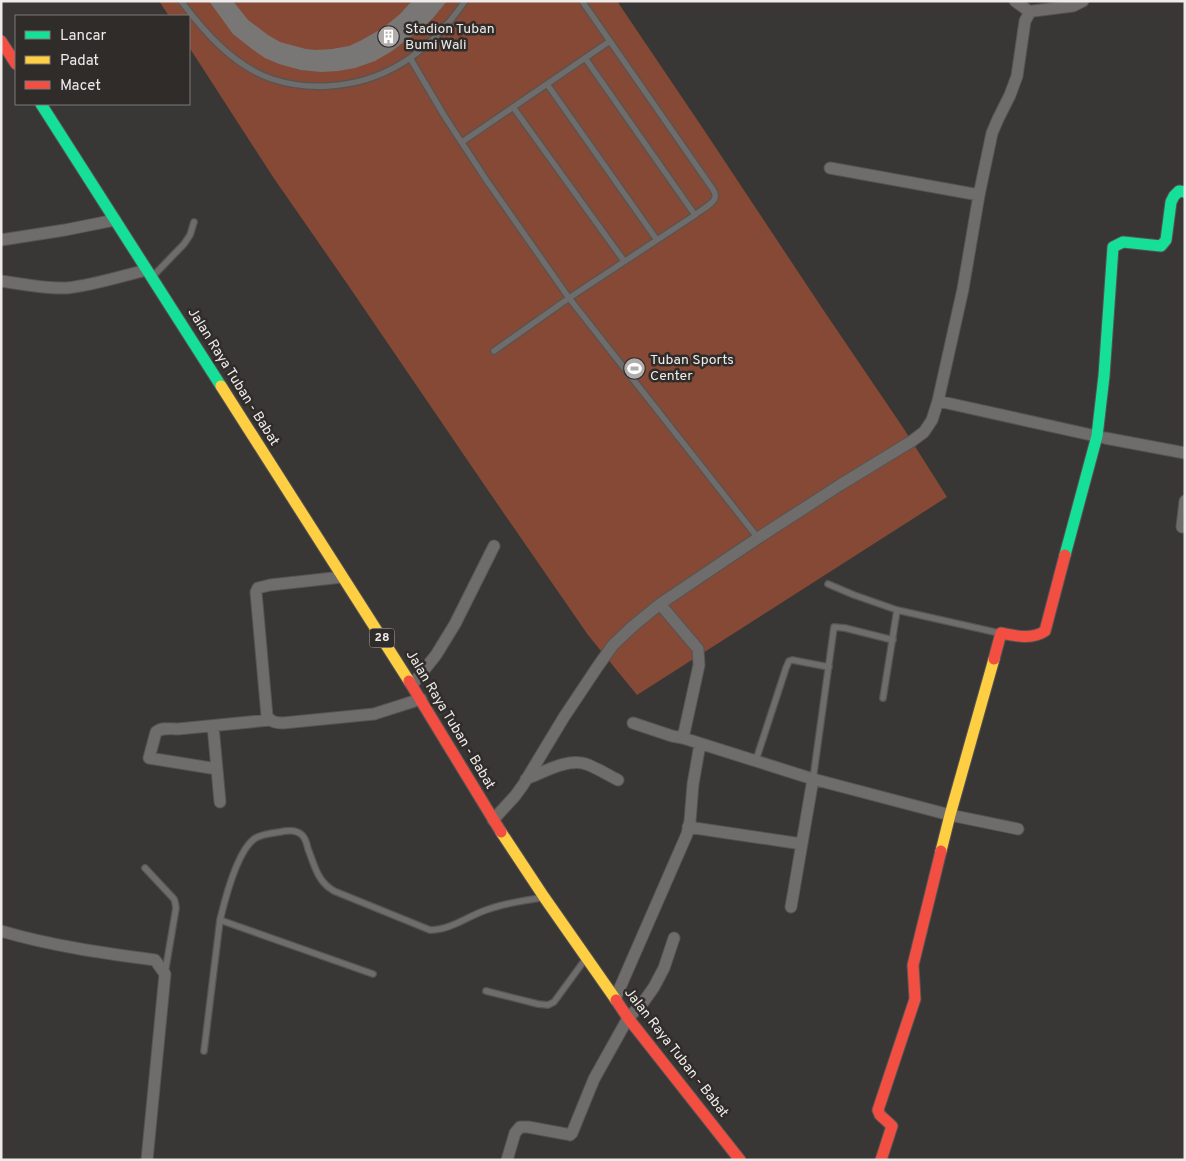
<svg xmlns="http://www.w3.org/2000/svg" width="1186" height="1161" font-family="Overpass,sans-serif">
<rect width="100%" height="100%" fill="#393735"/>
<path fill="#854936" d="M159,1H617L704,130L822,308L904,429L947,497L637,695L588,635L485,486L348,285L273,177L189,47V16H169Z"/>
<path fill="#797775" d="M209,1H233L248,20L268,35L280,42L291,45L306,49L316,50L332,49L349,46L360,41L383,28L400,14L412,1H447L433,18L422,28L392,51L375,61L355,68L338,71L321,72L301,70L279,64L265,58L252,49L233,34Z"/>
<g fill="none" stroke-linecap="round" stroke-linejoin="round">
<defs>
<path id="lane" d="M181,1C205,33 234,66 272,79C290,85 309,87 328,86C387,83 432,49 465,1
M410,58L445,117L487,181L569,298L758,538
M585,58L695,215
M547,84L657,240
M513,107L624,261
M462,142L610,41
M155,274L184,244L190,235L194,222
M494,351L569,298L695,215C699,211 715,203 715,197C716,194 714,191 712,188L582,1
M828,584L854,595L897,610L999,633
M883,698L897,610
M756,760L786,668L789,661L792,660L829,667
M813,779L834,627L845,628L893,640
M145,868L174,899L175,902L176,908L165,973
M220,920L373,974
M486,991L538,1004L548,1005L554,1002L584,961
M204,1051L220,920C225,899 237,852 254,839C261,834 272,833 280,832C288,830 296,829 302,835C306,839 307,844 308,849C315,866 317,881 334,891L430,930C452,930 469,915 489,909C505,903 523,901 540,898"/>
<path id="street" d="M1015,1L1030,12
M830,168L979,195
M1,240L65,230L115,220
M1,281C23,284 45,289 67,288C94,285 121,276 147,270
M938,401L1105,438L1185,453
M1182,527L1185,501
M342,577L270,585L258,588L256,592L267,716C271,722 276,723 283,723L374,714L421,699
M660,604L698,649L699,665L683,738L813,779L950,815L1018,829
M412,685L436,655L455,624L494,546
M633,723L672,736L683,738
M213,726L220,802
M217,769L149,758L156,732C162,727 171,729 178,729L270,720
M526,779C544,772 567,758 586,764C597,768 608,775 618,780
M493,820L515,796L523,785L564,717L598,666L613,645L633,626L660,604L758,538L840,485L912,441L924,432L932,420L938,401L963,289L979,195L992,133L998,119L1010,95L1017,76L1025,21L1030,12L1033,11L1073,6L1083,1
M688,827L802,844
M791,907L813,779
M1,931C52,946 103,953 155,960L165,974L147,1160
M615,999L687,834L690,821L693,784L700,744
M507,1160L515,1133L520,1127H528L566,1134L570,1135L572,1133L594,1079L628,1018L642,1004L654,987L664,968L674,938"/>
<path id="fast" d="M41,104L221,386
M1065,555L1097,436L1104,376L1113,247L1123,242L1161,246L1166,240L1171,202L1174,196L1179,191L1185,192"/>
<path id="slow" d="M221,386L409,681
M501,832L544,897L616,1000
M941,851L950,815L994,659"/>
<path id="jam" d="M1,41L16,64
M994,659L1001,633C1016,636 1032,640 1045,631L1065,555
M409,681L501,832
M616,1000L628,1018L740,1160
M881,1160L892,1126L880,1115L878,1110L915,999L913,965L941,851"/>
</defs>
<use href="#lane" stroke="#565453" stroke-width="8"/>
<use href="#street" stroke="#565453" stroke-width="13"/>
<use href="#fast" stroke="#565453" stroke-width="13"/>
<use href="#slow" stroke="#565453" stroke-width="13"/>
<use href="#jam" stroke="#565453" stroke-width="13"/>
<use href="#lane" stroke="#6f6d6c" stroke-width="5.5"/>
<use href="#street" stroke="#6f6d6c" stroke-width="11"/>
<use href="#fast" stroke="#16e098" stroke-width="11"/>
<use href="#slow" stroke="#ffcf43" stroke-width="11"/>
<use href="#jam" stroke="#f24e42" stroke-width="11"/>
</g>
<defs>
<symbol id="building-disc" viewBox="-11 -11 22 22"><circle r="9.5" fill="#afacab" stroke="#302c2a"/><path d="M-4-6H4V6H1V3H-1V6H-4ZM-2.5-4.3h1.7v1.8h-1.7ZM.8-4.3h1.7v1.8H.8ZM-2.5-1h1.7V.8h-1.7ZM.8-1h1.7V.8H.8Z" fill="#fff"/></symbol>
<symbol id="stadium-disc" viewBox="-11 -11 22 22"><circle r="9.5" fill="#afacab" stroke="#302c2a"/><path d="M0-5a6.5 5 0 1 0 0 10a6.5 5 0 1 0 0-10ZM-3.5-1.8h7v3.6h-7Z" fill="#fff"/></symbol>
</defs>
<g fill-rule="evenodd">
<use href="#building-disc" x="376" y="24" width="25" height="25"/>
<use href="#stadium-disc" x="622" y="356" width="25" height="25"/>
</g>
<g text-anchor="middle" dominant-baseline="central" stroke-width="5" stroke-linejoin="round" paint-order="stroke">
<rect fill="#302c2a" stroke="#b5b2b0" stroke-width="1" x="369.5" y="628.5" width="25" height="19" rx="4"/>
<g font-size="12" font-weight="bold" fill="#eeebea">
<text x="382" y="638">28</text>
</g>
<g font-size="14" fill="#eeebea" stroke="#302c2a" text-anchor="start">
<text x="405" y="29">Stadion Tuban<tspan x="405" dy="16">Bumi Wali</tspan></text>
<text x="650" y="360">Tuban Sports<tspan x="650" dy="16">Center</tspan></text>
</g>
<g font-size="14" fill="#eeebea" stroke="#302c2a">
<text transform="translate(233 377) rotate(58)">Jalan Raya Tuban - Babat</text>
<text transform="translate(450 720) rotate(59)">Jalan Raya Tuban - Babat</text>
<text transform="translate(676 1053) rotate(52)">Jalan Raya Tuban - Babat</text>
</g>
</g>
<rect width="1186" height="1161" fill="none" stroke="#eeebea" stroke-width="5"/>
<rect x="15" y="15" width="175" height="90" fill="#302c2a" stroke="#7c7877"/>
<rect x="25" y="31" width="25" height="8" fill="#16e098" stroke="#7c7877"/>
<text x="60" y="40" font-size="15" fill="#eeebea">Lancar</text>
<rect x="25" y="56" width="25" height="8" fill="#ffcf43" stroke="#7c7877"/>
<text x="60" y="65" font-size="15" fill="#eeebea">Padat</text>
<rect x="25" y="81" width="25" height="8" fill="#f24e42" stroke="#7c7877"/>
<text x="60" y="90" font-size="15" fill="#eeebea">Macet</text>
</svg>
